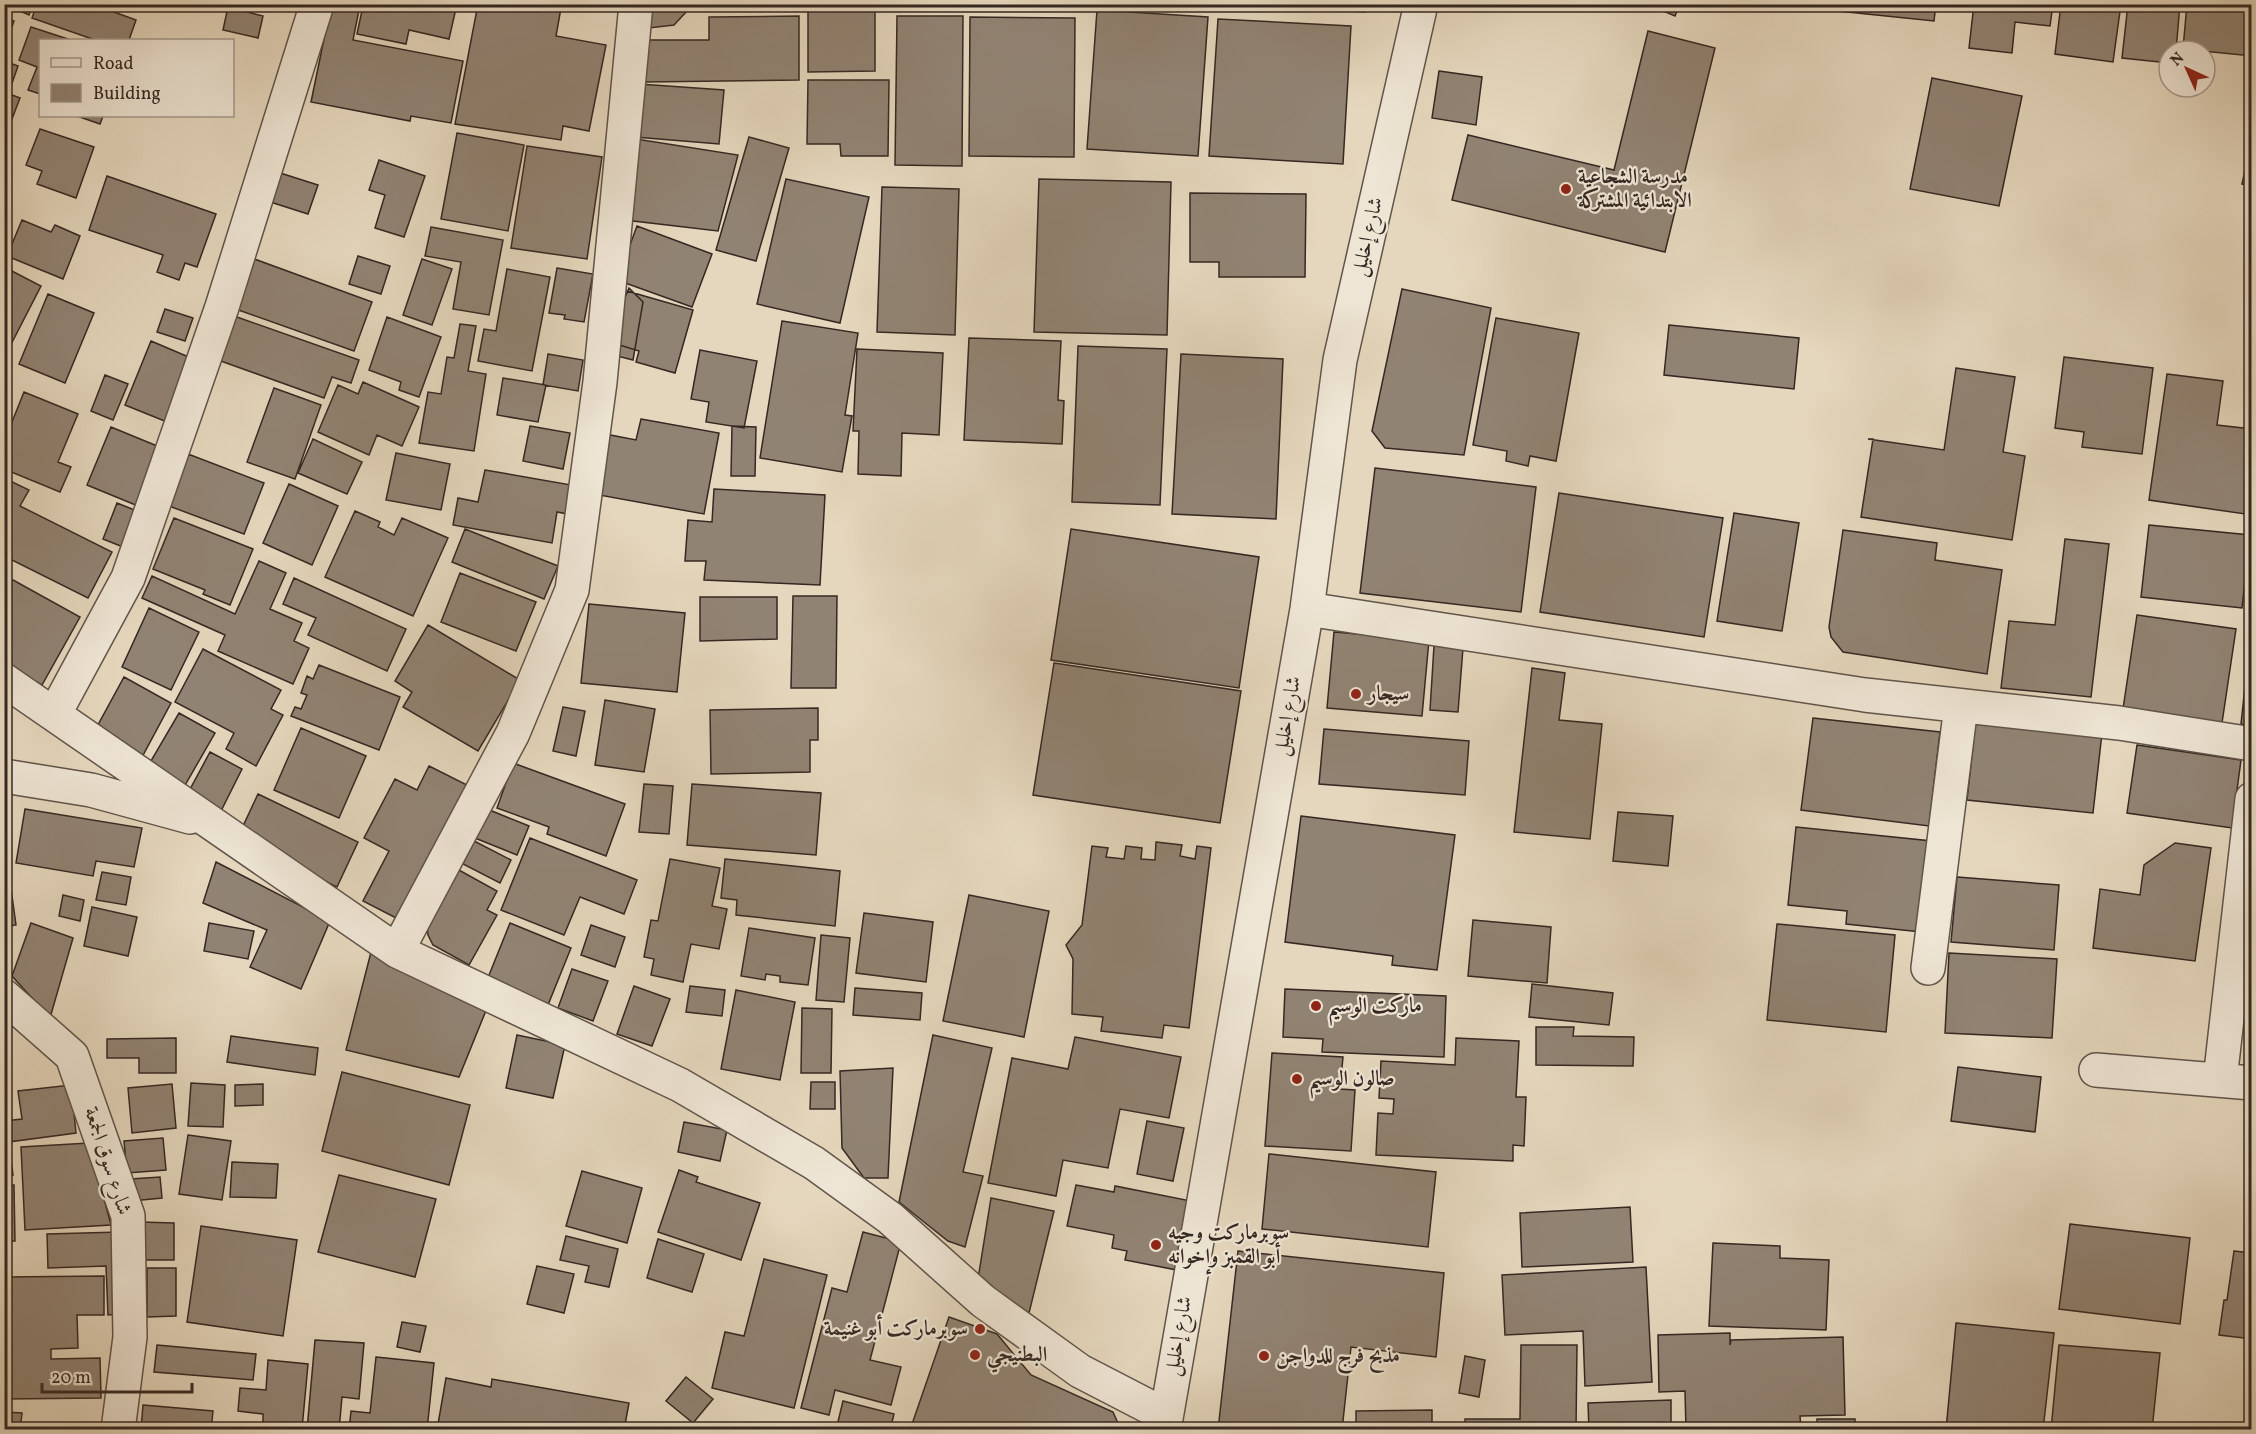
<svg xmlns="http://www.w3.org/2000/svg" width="2256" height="1434" font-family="Vollkorn,Amiri,serif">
<rect width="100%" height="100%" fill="#e5d7bd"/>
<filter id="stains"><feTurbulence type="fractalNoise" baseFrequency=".00333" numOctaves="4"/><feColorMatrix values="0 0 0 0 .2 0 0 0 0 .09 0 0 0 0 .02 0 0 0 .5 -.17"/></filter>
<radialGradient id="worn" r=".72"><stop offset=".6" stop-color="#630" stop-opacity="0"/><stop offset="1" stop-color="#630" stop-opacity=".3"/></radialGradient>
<path fill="#918373" stroke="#352823" stroke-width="1.5" d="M4,4H33L29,15Z
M37,4H92L136,20L129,40H95L32,18Z
M358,4H457L449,39L409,30L406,44L357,34L363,6Z
M478,4H541L561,8L556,36L606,45L589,131L563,126L561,140L455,124Z
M653,4H728V6L687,11L674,25L649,28Z
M808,4H875V71L808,72Z
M1227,4H1365V12Z
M1647,4H1680L1675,16Z
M1839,4H1936L1934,21L1838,11Z
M1974,4H2053L2050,26L2015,22L2012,53L1969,48Z
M2061,4H2121L2113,62L2055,54Z
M2128,4H2180L2176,51H2169V63L2122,58Z
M2187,4H2252V56L2183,49Z
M331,5L359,10L353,40L463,61L451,123L411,116L410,121L311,102Z
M228,7L263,16L258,38L223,30Z
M1097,10L1208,17L1198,156L1087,149Z
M799,16V80L644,82V40H709V17Z
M897,16H963L962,166L895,165Z
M970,17L1075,18L1074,157L969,156Z
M4,18L14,21L4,50Z
M1218,19L1351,26L1343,164L1209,156Z
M31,27L71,40H40V94L28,90L37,67L19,60Z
M1648,31L1715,48L1665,252L1452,200L1468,135L1614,170Z
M4,61L18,66L10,89L4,87Z
M1439,71L1482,77L1476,125L1432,118Z
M1932,78L2022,96L1999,206L1910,189Z
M808,80H889L888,156H841L840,144H807Z
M639,84L724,90L719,144L635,137Z
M4,92L20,98L4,140Z
M77,116H103L100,124Z
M40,129L94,147L76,198L37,184L42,171L26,165Z
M457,133L524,145L508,231L441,219Z
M749,137L789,148L756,261L716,250Z
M2252,138V185L2242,184Z
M636,139L738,155L718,231L625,220Z
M527,146L602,157L587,259L511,248Z
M379,160L425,176L404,237L375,228L385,195L369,190Z
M274,171L318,185L308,214L264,200Z
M107,176L216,214L197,267L185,263L179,280L157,272L163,255L89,230Z
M786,179L869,197L840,323L757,304Z
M1039,179L1171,182L1167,335L1034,332Z
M882,187L959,189L955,335L877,332Z
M1190,193L1306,194L1305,277H1219V262H1190Z
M22,220L51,232L55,225L80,236L63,279L7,256Z
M637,226L712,254L692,307L617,280Z
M431,227L503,240L489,315L453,309L461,262L425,256Z
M358,256L390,266L381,294L349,284Z
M249,257L372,302L354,351L230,307Z
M422,259L452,269L432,325L403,315Z
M6,268L41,286L4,358V271Z
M557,268L593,274L584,322L564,319L565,315L549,313Z
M507,269L550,277L532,371L478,361L484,329L496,331Z
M629,288L643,302L633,360L617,356V317Z
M1402,289L1491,308L1464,455L1385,448L1372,431Z
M627,291L693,310L675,373L636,362L639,351L613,343Z
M48,294L94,313L65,383L19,364Z
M165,309L193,318L185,341L157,332Z
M234,316L359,360L351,383L332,377L324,398L218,360Z
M387,317L441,337L419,397L399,390L401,382L369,370Z
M1496,318L1579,333L1556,461L1530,456L1528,466L1506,461L1507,451L1473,445Z
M782,321L858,333L845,415L852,416L842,472L760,458Z
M460,324L476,326L468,371L486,374L474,451L419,443L428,392L441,394L447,357L454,358Z
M1669,325L1799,338L1794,389L1664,375Z
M969,338L1061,341L1058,400L1064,401L1062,444L964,440Z
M151,341L198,361L172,424L125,405Z
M1078,346L1167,349L1160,505L1072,502Z
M857,349L943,353L939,435L902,433L901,476L858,474L859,431H853Z
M700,350L757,361L744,428L706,422L709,402L691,399Z
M548,354L583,360L578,391L543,385Z
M1181,354L1283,359L1276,519L1172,514Z
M2064,357L2153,368L2142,454L2082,447L2084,432L2055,428Z
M1956,368L2015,377L2003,452L2025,456L2012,540L1861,517L1873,439H1868L1944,450Z
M2167,374L2223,381L2217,425L2252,429V515L2149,500Z
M105,375L128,384L113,420L91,411Z
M503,378L546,385L538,422L497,415Z
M363,382L419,407L402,446L377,435L369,455L318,432L338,385L358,394Z
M274,388L321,405L295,479L247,462Z
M24,392L78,414L58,462L71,467L60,492L4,469V424L10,427Z
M641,419L719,433L704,514L599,495L610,435L636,440Z
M530,426L570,433L563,469L523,461Z
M732,426L756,427L755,476H731Z
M111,427L162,448L138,506L87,485Z
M313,439L362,462L347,494L298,473Z
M396,453L450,464L441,510L386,500Z
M188,454L264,483L244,534L169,506Z
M1375,468L1536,487L1521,612L1360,593Z
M485,470L577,486L573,515L557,512L552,543L453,525L458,498L478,502Z
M4,478L29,490L20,506L112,552L88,598L4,556Z
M289,484L338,506L312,565L263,543Z
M714,489L825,495L820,585L704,580L706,561H685L688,520L712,522Z
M1559,493L1723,518L1704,637L1540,612Z
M117,503L142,513L128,549L103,539Z
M355,511L380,522L378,527L394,535L402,518L448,538L413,616L325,577Z
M1734,513L1799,523L1782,631L1717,621Z
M174,518L253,549L230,605L203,594L205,590L153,569Z
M2149,525L2250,535L2242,608L2141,597Z
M465,529L558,566L544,599L452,562Z
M1071,529L1259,557L1239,688L1051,660Z
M1843,530L1937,543L1935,560L2002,570L1987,674L1843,652L1831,637L1829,627Z
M2065,539L2109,544L2091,697L2001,688L2009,621L2055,625Z
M259,561L286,573L270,609L302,623L294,641L309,648L293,684L218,651L225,635L142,598L152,576L235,614Z
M460,573L536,602L516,651L441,622Z
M4,575L80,617L42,685L4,665Z
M294,578L406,629L387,671L308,635L316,618L283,604Z
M793,596H837L836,688H791Z
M700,597H777V639L700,641Z
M589,604L685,613L677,692L581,683Z
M149,608L199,632L171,690L122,667Z
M2137,615L2236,629L2222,723L2123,709Z
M2252,620V725L2241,724Z
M428,625L520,680L478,751L403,707L412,692L395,681Z
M1334,632L1429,640L1422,716L1327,708Z
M1434,646L1463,648L1458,712L1430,710Z
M203,649L281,690L271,709L283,715L256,766L226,749L234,733L175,702Z
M1054,663L1241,691L1220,823L1033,795Z
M319,665L400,697L379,750L291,716L295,707L301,709L307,695L301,693L307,676L313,679Z
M1532,668L1565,673L1559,720L1602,724L1590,839L1514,832Z
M124,677L171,703L141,759L93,734Z
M605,700L655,709L644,772L595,765Z
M563,707L585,711L576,756L553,751Z
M818,708V740H810V772L711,774L710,710Z
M179,713L215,733L184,787L148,766Z
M1813,718L1940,732L1929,826L1801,810Z
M1976,719L2102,733L2093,813L1967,800Z
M301,728L366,756L339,818L274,790Z
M1324,729L1469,741L1465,795L1319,784Z
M2137,745L2241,760L2232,828L2127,813Z
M210,752L242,769L221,811L188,793Z
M513,763L625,804L606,856L547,834L549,827L497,808Z
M429,766L467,785L396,918L363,901L389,851L364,838L395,779L417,790Z
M644,784L673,786L669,834L639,832Z
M692,784L821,793L816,855L687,845Z
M258,794L358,842L337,887L237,839Z
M482,807L529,826L517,855L470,836Z
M25,809L142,828L134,867L96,861L93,876L16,863Z
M1618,812L1673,816L1668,866L1613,861Z
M1301,816L1455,835L1437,970L1392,965L1393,956L1285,942Z
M1796,827L1932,841L1921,932L1846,924L1847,911L1788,905Z
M530,838L637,880L624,914L580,897L564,935L501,910Z
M474,841L511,860L500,883L463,864Z
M1156,842L1182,845L1180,856L1195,859L1197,846L1211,848L1189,1028L1164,1025L1162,1038L1101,1031L1103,1017L1072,1014L1073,959L1066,945L1082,925L1092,846L1108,848L1106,857L1124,859L1126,846L1142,848L1141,859L1155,860Z
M2175,843L2211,848L2195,961L2093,948L2100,889L2140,895L2144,865Z
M670,859L720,868L712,906L727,909L719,949L691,944L683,982L651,975L654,959L644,957L651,920L658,921Z
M725,859L840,871L835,926L736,915L737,900L721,898Z
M4,860H7L16,925L4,927Z
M216,862L330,921L301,989L250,967L267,930L203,903Z
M457,869L497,891L487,910L497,915L469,965L433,945L428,935L427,926Z
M102,872L131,877L126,905L96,900Z
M1957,877L2059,885L2054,950L1951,942Z
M63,895L84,900L80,921L59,916Z
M969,895L1049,911L1024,1037L943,1021Z
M92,907L137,917L128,956L84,946Z
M864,913L933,922L926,982L856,973Z
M1473,920L1551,927L1547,983L1468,976Z
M31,923L73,938L50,1018L12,976Z
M209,923L254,931L248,959L204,951Z
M510,923L571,948L548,1005L487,980Z
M1777,924L1895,935L1886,1032L1767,1020Z
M591,925L625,937L615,967L581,955Z
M749,928L815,938L808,985L780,982V976L766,974L765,980L741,976Z
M821,935L850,938L844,1002L816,1000Z
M371,952L487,1008L459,1077L346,1050Z
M1949,953L2057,959L2052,1038L1945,1033Z
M572,969L608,981L593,1021L558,1008Z
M1532,984L1613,993L1609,1025L1529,1017Z
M634,986L670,999L652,1046L617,1034Z
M690,986L725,990L722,1016L686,1012Z
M855,988L922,993L920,1020L853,1015Z
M1285,989L1446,996L1444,1057L1322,1052L1323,1039L1283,1037Z
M736,990L795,1002L780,1080L721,1069Z
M802,1008L832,1009L831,1073H801Z
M1536,1027H1574L1573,1036L1634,1037L1633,1066L1536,1065Z
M517,1035L565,1045L553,1098L506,1088Z
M933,1035L992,1048L963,1172L983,1176L965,1247L948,1241L899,1202Z
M231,1036L318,1048L315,1075L227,1062Z
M1075,1037L1181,1057L1169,1118L1120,1109L1108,1168L1063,1160L1056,1196L988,1183L1012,1058L1068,1069Z
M176,1038V1073H139V1058H107V1039Z
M1456,1038L1519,1041L1516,1097H1526L1524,1146L1513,1145V1161L1376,1155L1378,1113L1393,1114L1394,1099L1379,1098L1381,1061L1455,1065Z
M1272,1053L1343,1057L1340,1089L1355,1090L1351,1151L1265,1146Z
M1958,1067L2041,1077L2035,1132L1951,1121Z
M893,1068L888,1178H864L842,1148L840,1071Z
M342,1072L470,1105L449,1185L322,1151Z
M811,1082H835V1109H810Z
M191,1083L225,1085L223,1127L188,1126Z
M172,1084L176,1128L132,1133L128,1088Z
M263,1084V1105L235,1106V1085Z
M71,1085L76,1133L9,1142L13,1175L4,1176V1121L22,1119L18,1091Z
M1147,1121L1184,1128L1173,1181L1137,1174Z
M684,1122L727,1130L720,1161L678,1152Z
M188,1135L231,1141L222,1200L179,1194Z
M163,1138L166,1170L127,1173L124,1141Z
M89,1143L111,1225L25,1230L21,1147Z
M1269,1154L1436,1172L1428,1247L1262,1229Z
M232,1162L278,1164L276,1198L230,1197Z
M679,1170L698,1177L696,1182L760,1203L741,1260L658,1232Z
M582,1171L642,1188L627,1243L566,1226Z
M339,1175L436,1199L415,1277L318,1252Z
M160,1177L162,1198L132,1201L131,1179Z
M4,1185H14L15,1241H4Z
M1076,1185L1114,1192L1115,1186L1191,1201L1177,1270L1125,1260L1127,1251L1112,1248L1114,1235L1067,1226Z
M991,1198L1054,1211L1029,1313L978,1279Z
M1630,1207L1633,1262L1522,1267L1520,1213Z
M140,1222L174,1223V1260H141Z
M2070,1224L2190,1238L2180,1324L2059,1309Z
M201,1226L297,1240L283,1336L187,1322Z
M120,1232L122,1314L108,1315L106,1266L48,1268L47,1234Z
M863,1232L901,1242L870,1360L901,1367L891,1405L835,1390L829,1415L801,1408L832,1288L847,1292Z
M566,1236L618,1249L609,1287L585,1282L589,1266L560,1260Z
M658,1239L704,1254L692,1292L647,1278Z
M1713,1243L1780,1246V1258L1829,1260L1826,1330L1709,1326Z
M1238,1251L1444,1273L1436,1357L1351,1347L1342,1430H1218Z
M2234,1251L2252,1253V1339L2219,1335L2224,1300H2227Z
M764,1259L827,1275L794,1408L712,1388L725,1332L744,1336Z
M537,1266L574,1274L564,1313L527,1304Z
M1646,1267L1652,1382L1585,1386L1583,1331L1505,1335L1502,1275Z
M147,1268H176V1316L147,1317Z
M104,1276V1315H77L78,1348L51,1349V1359L100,1358L101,1398L4,1399V1277Z
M949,1317L997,1334L1031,1375L1113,1412L1121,1430H910Z
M402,1322L426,1326L420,1352L397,1347Z
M1956,1323L2054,1333L2043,1430H1946Z
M1730,1333V1345L1731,1340L1843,1337L1845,1415L1800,1416L1801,1430H1686L1685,1391L1659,1392L1658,1335Z
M315,1340L364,1343L359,1399L342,1397L339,1430H307Z
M157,1345L256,1354L253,1380L154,1372Z
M1521,1345H1577L1576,1430H1465V1419H1520Z
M2059,1345L2160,1353L2152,1430H2051Z
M1465,1356L1485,1360L1479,1397L1459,1393Z
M376,1357L434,1363L427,1430H349L351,1411L370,1413Z
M268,1360L308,1364L302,1429L263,1426V1414L238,1411L240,1388L266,1390Z
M686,1377L713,1399L693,1423L666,1401Z
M446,1378L491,1387L492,1379L629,1403L624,1430H437Z
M1671,1400V1430H1589L1588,1403Z
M843,1401L894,1414L890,1430H836Z
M143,1405L213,1411L211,1430H141Z
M1432,1410V1425L1454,1424V1430H1356V1411Z
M4,1412L22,1413L20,1430H4Z
M1817,1419H1855V1430H1817Z"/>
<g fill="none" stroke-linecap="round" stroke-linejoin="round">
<defs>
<path id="minor" d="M1307,609L1865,695L2119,723L2252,744
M4,680L397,951L680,1085L814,1163L890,1218L983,1301L1080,1371L1165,1415
M55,713L128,578L222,307L317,4
M4,776L91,790L190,817
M397,951L513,733L572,590L600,382L636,4
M1928,968L1961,706
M4,996L72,1056L128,1216L130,1337L118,1430
M2096,1070L2252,1083
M2220,1080L2252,799
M1164,1430L1307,609L1340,360L1421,4"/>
</defs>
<use href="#minor" stroke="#61544a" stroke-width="36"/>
<use href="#minor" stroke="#eee5d4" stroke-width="33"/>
</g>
<g fill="#8f2418" stroke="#eee5d4" stroke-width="2">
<circle cx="1566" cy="189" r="6"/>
<circle cx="1356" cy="694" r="6"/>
<circle cx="1316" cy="1006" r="6"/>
<circle cx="1297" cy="1079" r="6"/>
<circle cx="1156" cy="1245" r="6"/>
<circle cx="980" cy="1329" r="6"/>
<circle cx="975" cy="1355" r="6"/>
<circle cx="1264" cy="1356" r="6"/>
</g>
<g text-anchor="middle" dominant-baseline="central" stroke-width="4.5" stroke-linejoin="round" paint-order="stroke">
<g font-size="21" font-weight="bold" fill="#352823" stroke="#eee5d4" text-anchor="start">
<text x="1578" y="177">مدرسة الشجاعية<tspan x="1578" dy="24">الابتدائية المشتركة</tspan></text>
<text x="1368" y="694">سيجار</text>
<text x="1328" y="1006">ماركت الوسيم</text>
<text x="1309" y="1079">صالون الوسيم</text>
<text x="1168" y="1233">سوبرماركت وجيه<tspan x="1168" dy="24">أبو القمبز وإخوانه</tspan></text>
<text x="968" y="1329" text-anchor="end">سوبرماركت أبو غنيمة</text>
<text x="987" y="1355">البطنيجي</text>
<text x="1276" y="1356">مذبح فرج للدواجن</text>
</g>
<g font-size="21" fill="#352823" stroke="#eee5d4">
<text transform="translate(1368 237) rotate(-77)">شارع إخليل</text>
<text transform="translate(1288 716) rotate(-80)">شارع إخليل</text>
<text transform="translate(107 1161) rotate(72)">شارع سوق الجمعة</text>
<text transform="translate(1179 1336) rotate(-80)">شارع إخليل</text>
</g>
</g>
<rect width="2256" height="1434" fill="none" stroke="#e5d7bd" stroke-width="24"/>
<rect x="6" y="6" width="2244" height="1422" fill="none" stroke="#352823" stroke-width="3"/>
<rect x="12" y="12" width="2232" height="1410" fill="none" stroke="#352823" stroke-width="1.5"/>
<rect x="39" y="39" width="195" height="78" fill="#eee5d4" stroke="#a4998d" stroke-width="1.5"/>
<rect x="51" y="58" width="30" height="9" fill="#eee5d4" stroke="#a4998d" stroke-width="1.5"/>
<text x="93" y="69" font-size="18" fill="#352823">Road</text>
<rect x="51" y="84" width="30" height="18" fill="#918373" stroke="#a4998d" stroke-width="1.5"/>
<text x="93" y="99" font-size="18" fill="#352823">Building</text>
<g transform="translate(2187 69) rotate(315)"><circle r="28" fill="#eee5d4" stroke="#a4998d" stroke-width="1.5"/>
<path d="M0-4.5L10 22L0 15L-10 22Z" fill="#8f2418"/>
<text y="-9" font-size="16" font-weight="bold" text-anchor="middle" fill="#352823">N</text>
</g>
<path d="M42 1383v9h150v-9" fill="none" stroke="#352823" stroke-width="3"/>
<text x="51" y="1383" font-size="18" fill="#352823" stroke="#eee5d4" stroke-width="4.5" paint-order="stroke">20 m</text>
<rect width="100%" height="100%" filter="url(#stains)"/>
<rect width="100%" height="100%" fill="url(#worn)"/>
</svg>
